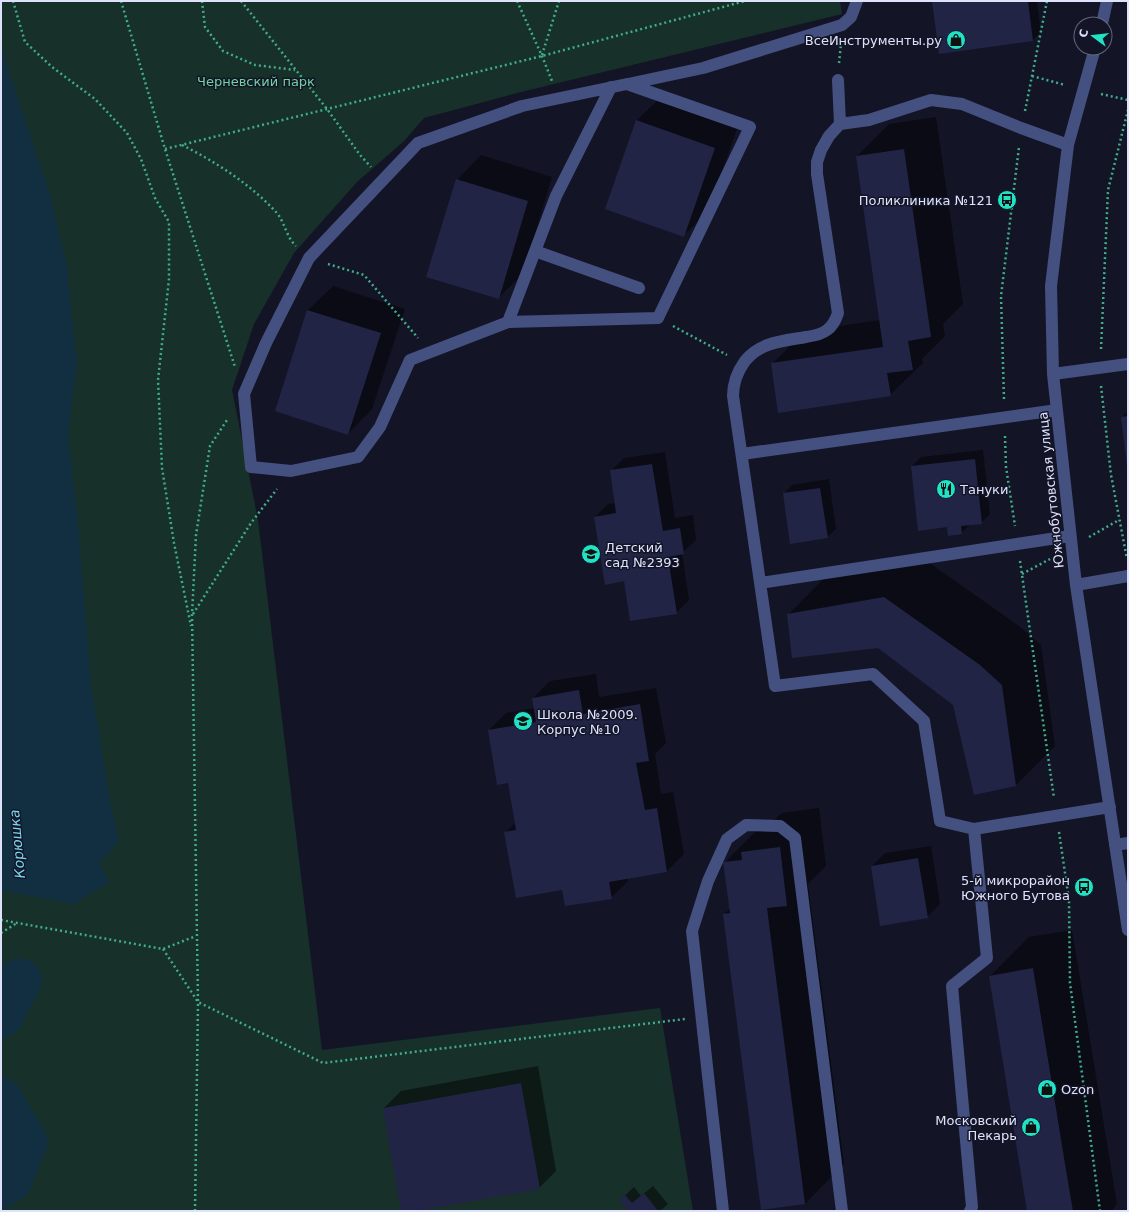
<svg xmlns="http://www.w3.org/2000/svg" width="1129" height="1212" font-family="'DejaVu Sans',sans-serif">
<rect width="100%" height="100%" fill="#131527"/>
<path fill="#173029" d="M1,1H840L842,14L517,93L424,118L404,141L357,182L294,253L254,324L232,390L258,520L322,1050L660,1008L693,1211H1Z"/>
<path fill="#122f41" d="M1,47L50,196L66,261L77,364L68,434L77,512L91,683L110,802L119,842L99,863L110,882L74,904L1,890Z"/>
<path fill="#0007" d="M933,1H1037L1041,32L1033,40Z
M662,96L739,123L708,212L683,236L606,208L637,120Z
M936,117L963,304L943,324L945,336L922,359L923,363L890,395L772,364L805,331L880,320L857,156L889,124Z
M481,155L552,177L523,274L498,298L457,180Z
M333,286L405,309L372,409L348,434L276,410L308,310Z
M1128,411V466L1122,417Z
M983,450L990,514L981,523L970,525L961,533L948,526L912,466L921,457Z
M665,452L675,518L693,515L696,540L682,553L689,600L676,613L625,580L595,517L608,504L616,503L611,471L624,458Z
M829,479L836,529L827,537L784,494L792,485Z
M924,559L1019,626L1041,645L1055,746L1016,785L975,794L953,704L878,647L788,615L827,575Z
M596,674L599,697L656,688L666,743L655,754L661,794L673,792L684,854L667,871L628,878V881L611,898L563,889L505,833L515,823L509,782L489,730L506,713L535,708L533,698L550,681Z
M819,808L826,866L808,884L844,1164L805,1204L724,914L730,909L724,863L764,823L772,822L782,813Z
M931,846L940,904L927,917L872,866L885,853Z
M1072,930L1117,1204L1113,1209V1211H1028L990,976L1029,937Z
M538,1066L556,1171L539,1188L411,1211H402L384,1108L401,1091Z
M653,1186L668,1204L660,1211H629L620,1200L634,1187L641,1196Z"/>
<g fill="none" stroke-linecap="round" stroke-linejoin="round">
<path stroke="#122f41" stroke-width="43" d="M1,1017L20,980
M1,1099L26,1142L11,1180L1,1187"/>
</g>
<path fill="#222445" d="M932,1H1028L1033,41L939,54Z
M636,120L715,148L684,237L605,209Z
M904,149L931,337L908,341L913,370L887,373L891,396L778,413L771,363L883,347L856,156Z
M456,179L528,201L499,299L426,277Z
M307,310L381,333L348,435L275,411Z
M1128,416V466H1127L1121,417Z
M975,459L982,524L961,526L962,534L948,536L947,527L918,531L911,466Z
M652,464L663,531L680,528L684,554L668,557L677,614L630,621L624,581L605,585L594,517L616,513L610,470Z
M820,488L828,538L790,544L783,493Z
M884,597L980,665L1002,685L1016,786L974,795L953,705L878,648L792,658L787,614Z
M579,690L583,714L640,704L649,761L636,763L645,810L657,808L667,872L609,882L612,899L565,906L562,890L516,898L504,832L516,830L508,783L497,785L488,730L536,722L532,698Z
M780,847L787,906L767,908L805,1204L761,1210L723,914L730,913L723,862L742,860L741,852Z
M918,858L928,918L880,926L871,866Z
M1033,968L1067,1176L1073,1211H1027L989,976Z
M521,1083L540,1189L417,1211H401L383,1108Z
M644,1193L658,1211H628L619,1200L625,1195L632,1203Z"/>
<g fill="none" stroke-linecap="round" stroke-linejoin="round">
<path stroke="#40ac8a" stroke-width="2.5" stroke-dasharray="2 3" stroke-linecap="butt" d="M13,1L25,42L52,67L95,99L127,133L141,159L155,198L169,222V279L158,380L162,468L174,543L191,626
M121,1L165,149L235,367
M202,1L205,27L223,51L255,65L295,70
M241,1L327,109L360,155L371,167
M517,1L542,56L552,81
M542,55L559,1
M839,63L841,44
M1032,76L1065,85
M1101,94L1128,100
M1025,111L1047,1
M182,145C216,162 250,184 276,212C285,222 286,237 296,246
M165,149L542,56L745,1
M328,264L364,275L418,338
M673,326L727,355
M1101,349L1108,190L1128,110
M1101,386L1111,475L1127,559
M1004,399L1001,296L1019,147
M1005,436L1006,467L1015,526
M1089,537L1119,520
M1020,561L1054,798
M1022,574L1050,559
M193,614L251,523L277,489
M1059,832L1069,900L1070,983L1100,1211
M1,920L163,949L196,936
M1,933L17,923
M163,949L198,1002L323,1063L685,1019
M195,1211L198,1002L192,615L196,535L210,446L227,420"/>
<path stroke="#445180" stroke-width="12" d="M1102,24L1107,1
M1095,48L1068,145L1051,286L1053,374L1076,585L1128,930
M838,80L840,124
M627,84L750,127L658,318L508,322L410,360L380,427L358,457L291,471L251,467L244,394L266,343L309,258L418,143L522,106Z
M628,84L703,68L842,25L851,17L857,1
M1068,145L1021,128L962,104L931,100L869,120L840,124L829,136L821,150L817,162V174L838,313C836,319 833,326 827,330C821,335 813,336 806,337C783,341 760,342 745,361C737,372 733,383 733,396L775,686L873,674L924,721L940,821L974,829L1110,807
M535,251L639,288
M508,322L556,196L611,87
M1053,374L1128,364
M742,454L1057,410
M760,583L1070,536
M1076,585L1128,576
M1115,845L1128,843
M723,1211L692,931L708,881L727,839L746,825L780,826L795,838L842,1211
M970,1211L972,1207L952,986L987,958L974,829"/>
</g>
<defs>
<symbol id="shop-disc" viewBox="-11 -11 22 22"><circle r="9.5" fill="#22e2c5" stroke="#131527"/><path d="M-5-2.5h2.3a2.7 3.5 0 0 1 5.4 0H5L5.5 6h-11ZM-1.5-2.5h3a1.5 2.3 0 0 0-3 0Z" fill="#111"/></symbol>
<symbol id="bus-disc" viewBox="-11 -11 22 22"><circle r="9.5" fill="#22e2c5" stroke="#131527"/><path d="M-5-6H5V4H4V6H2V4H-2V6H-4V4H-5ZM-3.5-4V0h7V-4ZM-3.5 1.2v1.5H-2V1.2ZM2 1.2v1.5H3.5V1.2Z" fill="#111"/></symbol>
<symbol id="restaurant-disc" viewBox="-11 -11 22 22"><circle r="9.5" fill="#22e2c5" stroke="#131527"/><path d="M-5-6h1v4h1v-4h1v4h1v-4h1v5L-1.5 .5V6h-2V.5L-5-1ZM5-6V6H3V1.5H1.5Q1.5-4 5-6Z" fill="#111"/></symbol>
<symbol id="school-disc" viewBox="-11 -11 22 22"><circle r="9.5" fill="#22e2c5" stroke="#131527"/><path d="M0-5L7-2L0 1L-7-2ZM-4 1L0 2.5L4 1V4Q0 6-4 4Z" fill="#111"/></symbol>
</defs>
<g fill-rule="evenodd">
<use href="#shop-disc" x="945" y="29" width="22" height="22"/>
<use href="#bus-disc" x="996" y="189" width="22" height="22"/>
<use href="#restaurant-disc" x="935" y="478" width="22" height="22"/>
<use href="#school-disc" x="580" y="543" width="22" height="22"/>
<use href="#school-disc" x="512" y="710" width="22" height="22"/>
<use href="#bus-disc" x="1073" y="876" width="22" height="22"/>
<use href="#shop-disc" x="1036" y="1078" width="22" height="22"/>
<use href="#shop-disc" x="1020" y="1116" width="22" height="22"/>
</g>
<g text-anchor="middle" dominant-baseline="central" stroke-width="3" stroke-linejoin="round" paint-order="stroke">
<g font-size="13" fill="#dee2fb" stroke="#131527" text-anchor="end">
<text x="942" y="40">ВсеИнструменты.ру</text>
<text x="993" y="200">Поликлиника №121</text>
<text x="960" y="489" text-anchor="start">Тануки</text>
<text x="605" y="547" text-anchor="start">Детский<tspan x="605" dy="15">сад №2393</tspan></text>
<text x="537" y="714" text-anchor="start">Школа №2009.<tspan x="537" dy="15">Корпус №10</tspan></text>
<text x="1070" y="880">5-й микрорайон<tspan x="1070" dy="15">Южного Бутова</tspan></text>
<text x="1061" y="1089" text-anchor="start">Ozon</text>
<text x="1017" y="1120">Московский<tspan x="1017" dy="15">Пекарь</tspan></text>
</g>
<g font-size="13" fill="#72d2a2" stroke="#131527">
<text x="256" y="81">Черневский парк</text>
</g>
<g font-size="13" fill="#dee2fb" stroke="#131527">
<text transform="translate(1051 490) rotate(-96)">Южнобутовская улица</text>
</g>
<g font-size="14" font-style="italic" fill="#79d5ed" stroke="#131527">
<text transform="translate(17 844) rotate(-95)">Корюшка</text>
</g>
</g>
<rect width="1129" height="1212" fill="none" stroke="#dee2fb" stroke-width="4"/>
<g transform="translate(1093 36) rotate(285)"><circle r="19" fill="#131527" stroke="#64677c"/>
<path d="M0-3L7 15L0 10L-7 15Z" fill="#22e2c5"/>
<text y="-6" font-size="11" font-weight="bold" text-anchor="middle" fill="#dee2fb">С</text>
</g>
</svg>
